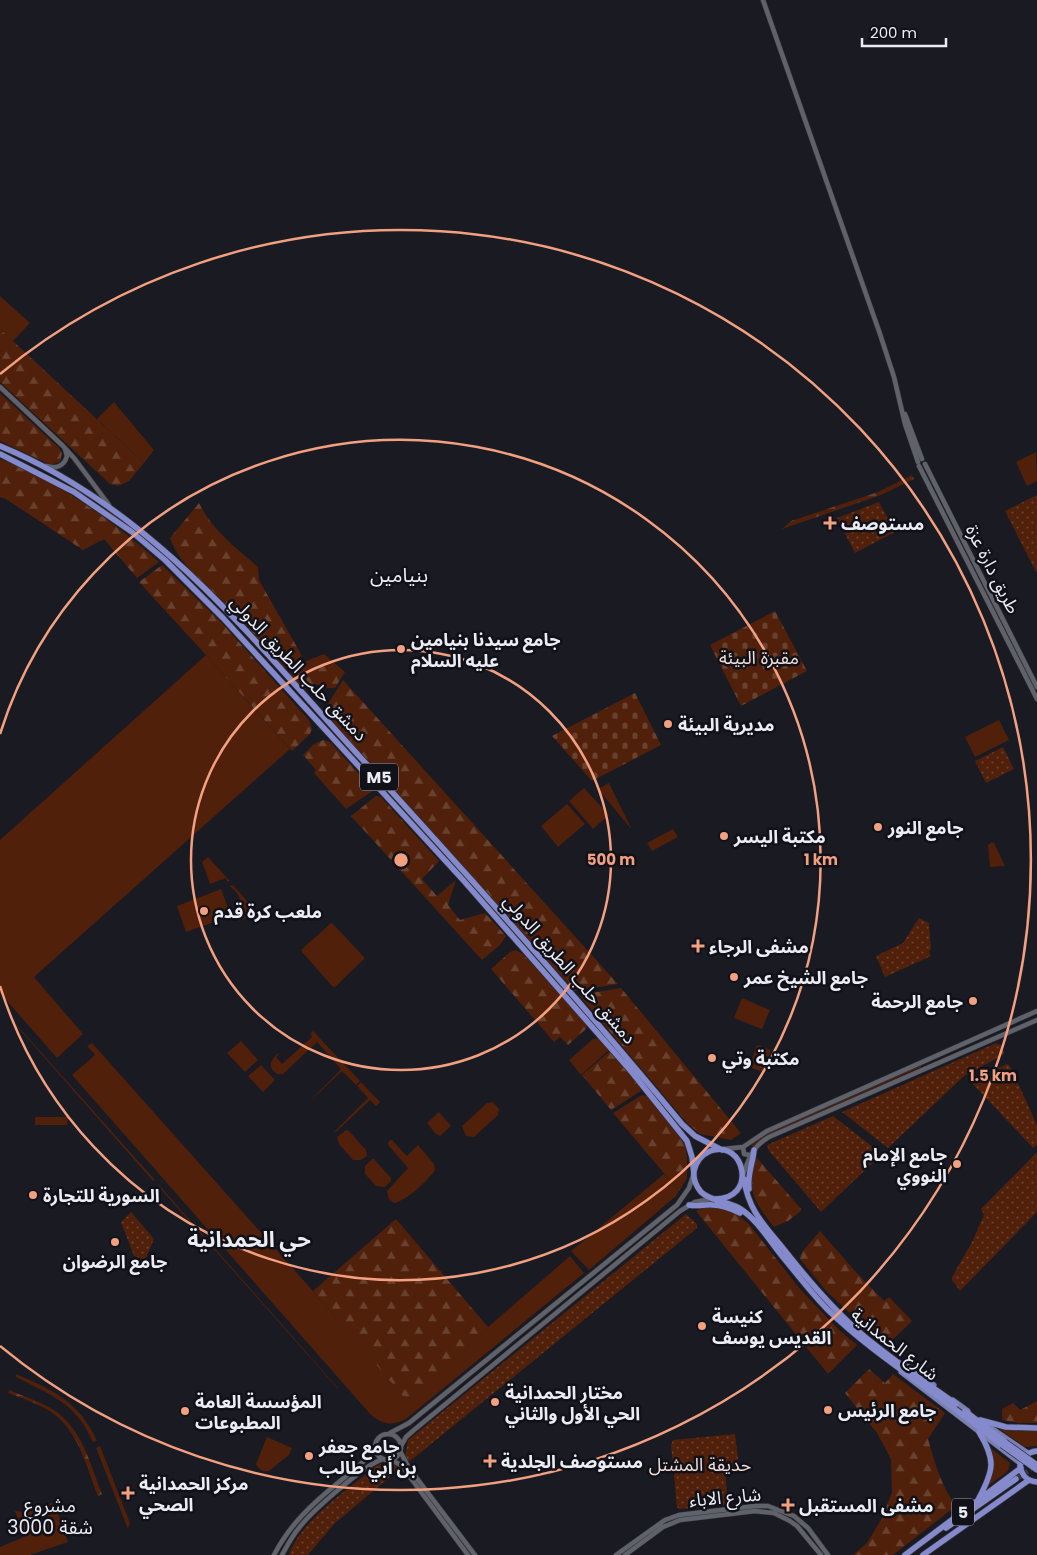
<svg xmlns="http://www.w3.org/2000/svg" width="1037" height="1555" font-family="Poppins,'Noto Sans Arabic',sans-serif">
<defs>
<pattern id="forest-firs" width="22" height="20" patternUnits="userSpaceOnUse" patternTransform="scale(1.25)"><rect width="22" height="20" fill="#50200b"/><path d="M5 1l3.5 6h-7zM16 11l3.5 6h-7z" fill="#69412f"/></pattern>
<pattern id="cemetery-stones" width="16" height="16" patternUnits="userSpaceOnUse" patternTransform="scale(1.25)"><rect width="16" height="16" fill="#50200b"/><path d="M2 7V4a2 2 0 0 1 4 0v3zM10 15v-3a2 2 0 0 1 4 0v3z" fill="#69412f"/></pattern>
<pattern id="park-dots" width="8" height="8" patternUnits="userSpaceOnUse" patternTransform="scale(1.25)"><rect width="8" height="8" fill="#50200b"/><path d="M2 2h.1M6 6h.1" fill="none" stroke="#69412f" stroke-width="1.8" stroke-linecap="round"/></pattern>
</defs>
<rect width="100%" height="100%" fill="#191a22"/>
<path fill="#50200b" d="M0,296L30,323L13,341L0,329Z
M114,402L154,450L144,463L97,419Z
M1036,452L1037,481L1027,486L1016,462Z
M206,655L290,749L34,977L83,1034L57,1058L0,993V840Z
M999,720L1009,740L975,757L965,737Z
M609,783L632,830L598,789Z
M584,788L609,815L593,829L569,801Z
M567,804L585,824L558,847L541,826Z
M673,829L678,837L652,851L647,843Z
M992,842L994,843L1005,866L990,867L988,845Z
M208,857L230,881L227,882L226,878L210,884L202,862Z
M233,885L254,909L253,914L249,917L238,921L236,917C245,905 241,894 229,886Z
M221,889L231,916L186,932L177,906Z
M332,923L364,957V959L335,987L332,986L302,952L301,950L330,924Z
M742,998L770,1010L762,1029L734,1018Z
M14,1022L155,1180L153,1181L14,1023Z
M313,1031L360,1081L356,1085L342,1071L307,1104L341,1069L317,1042L283,1074H277C267,1067 270,1061 278,1053L279,1054L276,1057L282,1064L312,1037L310,1034Z
M599,1038L609,1050L581,1075L569,1060L593,1039Z
M241,1041L258,1060L245,1072L227,1053Z
M92,1043L313,1291L409,1402L488,1327L570,1256L584,1273L406,1419C393,1426 383,1425 371,1415L72,1075L95,1055L87,1046Z
M757,1045L771,1050L763,1072L749,1067Z
M261,1065L275,1080L263,1092L248,1076Z
M921,1065V1067L768,1135L753,1147L751,1145L768,1133Z
M361,1082L380,1102L376,1106L370,1100L337,1131L333,1133L368,1098L357,1086Z
M493,1102L499,1109L498,1115L474,1137L466,1136L462,1126L487,1103Z
M439,1112L451,1126L440,1136L435,1133L427,1123Z
M35,1117H68L67,1125H35Z
M346,1130L349,1131L366,1150L367,1156L361,1160H353L339,1144L337,1137Z
M390,1140H392L407,1156L418,1145L434,1164L435,1170C429,1180 406,1201 394,1203L389,1199L387,1191L408,1168L389,1146L388,1143Z
M372,1159H374L391,1178V1181L385,1187L376,1186L365,1174V1166Z
M664,1174L679,1191L676,1196L589,1270L571,1251Z
M159,1185L338,1388V1389L158,1186Z
M16,1374C54,1391 79,1401 97,1441L93,1442C75,1402 52,1396 16,1377Z
M999,1429L1037,1431V1446L1025,1447Z
M267,1437L292,1448L289,1455L269,1471C263,1472 259,1470 256,1464Z
M100,1446L130,1523L128,1529L96,1448Z
M988,1446L1010,1463L1008,1471L988,1486L991,1478Z
M51,1503L55,1505L68,1542L30,1555H0V1547L24,1537L15,1511C28,1513 39,1508 51,1503Z"/>
<path fill="url(#forest-firs)" d="M0,329L144,463L129,481L118,486L110,484L0,382Z
M0,393L59,448L62,453L60,462L51,465L0,441Z
M0,459C59,482 112,520 159,562L137,578L104,539L83,550L6,499L0,497Z
M912,475L914,479L881,495L782,529L791,521L878,492Z
M199,503C212,530 235,547 258,567L259,580L302,656L284,668C267,649 250,629 232,610C211,588 180,567 170,538Z
M162,565L220,621L309,720L312,729L310,734L292,751L206,655L139,582Z
M324,654L345,672L335,688H328L315,684L303,690L290,676L292,667Z
M343,680L618,984L575,991L323,712Z
M323,740L330,742L374,790L346,809L314,773L316,770L303,755L314,744Z
M376,796L381,797L439,861L422,879L437,896L456,880L448,905L460,920L485,913L506,936L500,945L482,960L351,816Z
M516,950L523,954L588,1026L586,1029L568,1045L560,1037L554,1042L491,969L510,952Z
M621,988L741,1133L731,1140L700,1134L687,1123L579,995Z
M610,1051L639,1085L641,1091L611,1110L582,1075Z
M642,1095L647,1096L684,1143L687,1156V1178L679,1191L613,1113Z
M757,1158L802,1210L788,1221L774,1227C756,1204 743,1187 757,1158Z
M710,1207L724,1209L735,1213L748,1223L800,1289L838,1329L857,1345L828,1374L696,1211L702,1208Z
M396,1219L488,1327L409,1403L313,1291Z
M820,1231L854,1270L884,1301L889,1297L912,1321L886,1346L826,1291L800,1259L802,1252Z
M869,1369L885,1383L893,1374L945,1413L928,1439C935,1463 941,1486 956,1506L893,1555H853L867,1543L881,1520L892,1493L891,1459L877,1433L845,1393Z
M9,1390C23,1396 39,1401 52,1409C82,1427 90,1464 102,1494L98,1496C86,1466 79,1431 51,1412C38,1404 22,1398 8,1393Z
M1037,1401V1423H1019L1002,1420V1409L1013,1403L1020,1410Z"/>
<path fill="url(#cemetery-stones)" d="M775,611L807,671L741,706L710,645Z
M635,693L661,745L592,781L552,736Z"/>
<path fill="url(#park-dots)" d="M1037,495V571L1036,572L1005,511Z
M879,502L895,532L855,553L837,518Z
M1003,747L1014,769L986,783L975,761Z
M919,918L929,923L931,950L929,951L931,956L885,977L876,956L903,943Z
M996,1043L1001,1045L1004,1052L1003,1055L964,1076L888,1148L842,1112Z
M1007,1064L1010,1066L1037,1125V1145L1033,1148L972,1083L987,1073Z
M833,1116L882,1154L821,1212L769,1151L767,1145Z
M1037,1152V1212L960,1291L952,1280V1277L972,1242L984,1215L981,1209Z
M131,1212L154,1239L145,1260L134,1256L121,1222Z
M686,1214L697,1224V1228L410,1461L406,1460L405,1456L408,1440Z
M735,1434L739,1466L725,1469L728,1505L679,1509L677,1507L671,1445L673,1440Z
M380,1464H394L398,1467V1470L334,1524L308,1555H289C299,1522 350,1488 376,1466Z"/>
<g fill="none" stroke-linecap="round" stroke-linejoin="round">
<path stroke="#393a41" stroke-width="5.5" stroke-dasharray="5.5 3" stroke-linecap="butt" d="M1016,1479L1035,1466"/>
<defs>
<path id="secondary" d="M763,0L880,334L894,377L905,424L918,462
M0,387L63,446L74,458L109,505
M905,414L922,459
M925,464L1037,687
M46,466C55,469 64,467 67,456L65,449
M919,466L1037,699
M743,1147L744,1154L749,1155
M724,1149L743,1147L767,1131L1037,1011
M743,1175C749,1158 752,1147 769,1137L1037,1020
M390,1433L409,1423L677,1205L689,1188L693,1176
M375 1447a13 13 0 1 1 26 0a13 13 0 1 1-26 0Z
M400,1448L406,1437L414,1430L680,1211L695,1202L711,1199
M400,1451L409,1468L475,1555
M389,1459L401,1465L468,1555
M274,1555C290,1524 313,1503 339,1482C352,1471 367,1461 375,1446
M282,1555C287,1546 292,1536 299,1528C311,1512 365,1464 383,1459
M616,1555L665,1520L679,1515L755,1506H768L794,1516L808,1528L828,1555
M625,1555L663,1527L680,1520L755,1511L774,1513L790,1521L797,1526L821,1555"/>
<path id="primary" d="M901,1363L911,1368L934,1385
M901,1372L1021,1464
M953,1400L968,1411
M987,1425L1028,1453"/>
<path id="trunk" d="M0,446C153,509 253,640 361,758C471,878 579,999 682,1124L695,1136L722,1150
M0,454L74,492L132,532L165,560L223,618L463,880L630,1070L687,1141L692,1157L694,1174
M744,1179C748,1209 763,1224 782,1247C807,1279 833,1310 864,1336C893,1360 925,1382 956,1404
M749,1189C747,1175 753,1163 754,1150
M713,1199C759,1201 745,1138 710,1151C701,1155 696,1162 694,1171C693,1178 696,1186 701,1192C710,1201 727,1201 739,1208C757,1219 769,1240 782,1256C797,1274 811,1293 828,1310C861,1342 899,1368 936,1395C958,1411 980,1428 1002,1445
M689,1205C698,1207 705,1204 713,1205C723,1205 732,1209 740,1213
M965,1411L1005,1442
M980,1420L1006,1427L1037,1428
M1037,1451C1027,1452 1022,1457 1020,1466C1022,1476 1027,1481 1037,1482
M979,1498C994,1470 996,1460 979,1432
M946,1528L1016,1479
M905,1555L1021,1468
M923,1555L1029,1480"/>
</defs>
<use href="#secondary" stroke="#333339" stroke-width="5.5"/>
<use href="#primary" stroke="#333339" stroke-width="6"/>
<use href="#trunk" stroke="#333339" stroke-width="7"/>
<use href="#secondary" stroke="#5f616b" stroke-width="4.5"/>
<use href="#primary" stroke="#7b80b3" stroke-width="5"/>
<use href="#trunk" stroke="#848acb" stroke-width="5.5"/>
<defs>
<path id="trunk-bridge" d="M1005,1442L1037,1465
M1002,1445L1037,1470"/>
</defs>
<use href="#trunk-bridge" stroke="#333339" stroke-width="7" stroke-linecap="butt"/>
<use href="#trunk-bridge" stroke="#848acb" stroke-width="5.5"/>
</g>
<g fill="none" stroke="#f2a080" stroke-width="2.5">
<circle cx="401" cy="860" r="210"/>
<path d="M0 734A420 420 0 1 1 0 986"/>
<path d="M0 374A630 630 0 1 1 0 1346"/>
</g>
<g fill="#f2a080" stroke="#101119" stroke-width="2">
<path d="M827.5 515.5h5v5h5v5h-5v5h-5v-5h-5v-5h5z"/>
<circle cx="401" cy="649" r="5"/>
<circle cx="668" cy="724" r="5"/>
<circle cx="878" cy="827" r="5"/>
<circle cx="724" cy="836" r="5"/>
<circle cx="204" cy="911" r="5"/>
<path d="M695.5 938.5h5v5h5v5h-5v5h-5v-5h-5v-5h5z"/>
<circle cx="734" cy="977" r="5"/>
<circle cx="973" cy="1001" r="5"/>
<circle cx="712" cy="1058" r="5"/>
<circle cx="957" cy="1164" r="5"/>
<circle cx="33" cy="1195" r="5"/>
<circle cx="115" cy="1242" r="5"/>
<circle cx="702" cy="1326" r="5"/>
<circle cx="495" cy="1402" r="5"/>
<circle cx="828" cy="1410" r="5"/>
<circle cx="185" cy="1411" r="5"/>
<circle cx="309" cy="1456" r="5"/>
<path d="M487.5 1453.5h5v5h5v5h-5v5h-5v-5h-5v-5h5z"/>
<path d="M125.5 1485.5h5v5h5v5h-5v5h-5v-5h-5v-5h5z"/>
<path d="M785.5 1497.5h5v5h5v5h-5v5h-5v-5h-5v-5h5z"/>
</g>
<g text-anchor="middle" dominant-baseline="central" stroke-width="5" stroke-linejoin="round" paint-order="stroke">
<g fill="#101119" stroke="#aaabb2" stroke-width="1">
<rect x="360" y="763.5" width="38" height="27" rx="4"/>
<rect x="952" y="1498.5" width="22" height="27" rx="4"/>
</g>
<g font-size="16" font-weight="bold" fill="#ecedf3">
<text x="379" y="777">M5</text>
<text x="963" y="1512">5</text>
</g>
<g font-size="18" font-weight="bold" fill="#ecedf3" stroke="#101119" text-anchor="start">
<text x="841" y="523">مستوصف</text>
<text x="411" y="639">جامع سيدنا بنيامين<tspan x="411" dy="21">عليه السلام</tspan></text>
<text x="678" y="724">مديرية البيئة</text>
<text x="888" y="827">جامع النور</text>
<text x="734" y="836">مكتبة اليسر</text>
<text x="214" y="911">ملعب كرة قدم</text>
<text x="709" y="946">مشفى الرجاء</text>
<text x="744" y="977">جامع الشيخ عمر</text>
<text x="963" y="1001" text-anchor="end">جامع الرحمة</text>
<text x="722" y="1058">مكتبة وتي</text>
<text x="947" y="1154" text-anchor="end">جامع الإمام<tspan x="947" dy="21">النووي</tspan></text>
<text x="43" y="1195">السورية للتجارة</text>
<text x="115" y="1261" text-anchor="middle">جامع الرضوان</text>
<text x="712" y="1316">كنيسة<tspan x="712" dy="21">القديس يوسف</tspan></text>
<text x="505" y="1392">مختار الحمدانية<tspan x="505" dy="21">الحي الأول والثاني</tspan></text>
<text x="195" y="1401">المؤسسة العامة<tspan x="195" dy="21">المطبوعات</tspan></text>
<text x="838" y="1410">جامع الرئيس</text>
<text x="319" y="1446">جامع جعفر<tspan x="319" dy="21">بن أبي طالب</tspan></text>
<text x="501" y="1461">مستوصف الجلدية</text>
<text x="139" y="1483">مركز الحمدانية<tspan x="139" dy="21">الصحي</tspan></text>
<text x="799" y="1505">مشفى المستقبل</text>
</g>
<g font-size="18" fill="#ecedf3" stroke="#101119">
<text transform="translate(993 569) rotate(63)">طريق دارة عزة</text>
<text transform="translate(299 668) rotate(47)">دمشق حلب الطريق الدولي</text>
<text transform="translate(570 969) rotate(49)">دمشق حلب الطريق الدولي</text>
<text transform="translate(895 1344) rotate(38)">شارع الحمدانية</text>
<text transform="translate(725 1497) rotate(-5)">شارع الاباء</text>
</g>
<g font-size="18" fill="#f1ddd5" stroke="#101119">
<text x="759" y="657">مقبرة البيئة</text>
<text x="700" y="1464">حديقة المشتل</text>
</g>
<g font-size="19" fill="#ecedf3" stroke="#101119">
<text x="50" y="1505">مشروع<tspan x="50" dy="22">3000 شقة</tspan></text>
</g>
<g font-size="20" fill="#ecedf3" stroke="#101119">
<text x="399" y="575">بنيامين</text>
</g>
<g font-size="22" font-weight="bold" fill="#ecedf3" stroke="#101119">
<text x="249" y="1239">حي الحمدانية</text>
</g>
</g>
<circle cx="401" cy="860" r="8" fill="#f2a080" stroke="#101119" stroke-width="2.5"/>
<g font-size="15" text-anchor="middle" font-weight="bold" fill="#f2a080" stroke="#101119" stroke-width="5" stroke-linejoin="round" paint-order="stroke">
<text x="611" y="865">500 m</text>
<text x="821" y="865">1 km</text>
<text x="993" y="1081">1.5 km</text>
</g>
<path d="M862 38v8h84v-8" fill="none" stroke="#ecedf3" stroke-width="2.5"/>
<text x="870" y="38" font-size="15" fill="#ecedf3" stroke="#101119" stroke-width="4" paint-order="stroke">200 m</text>
</svg>
